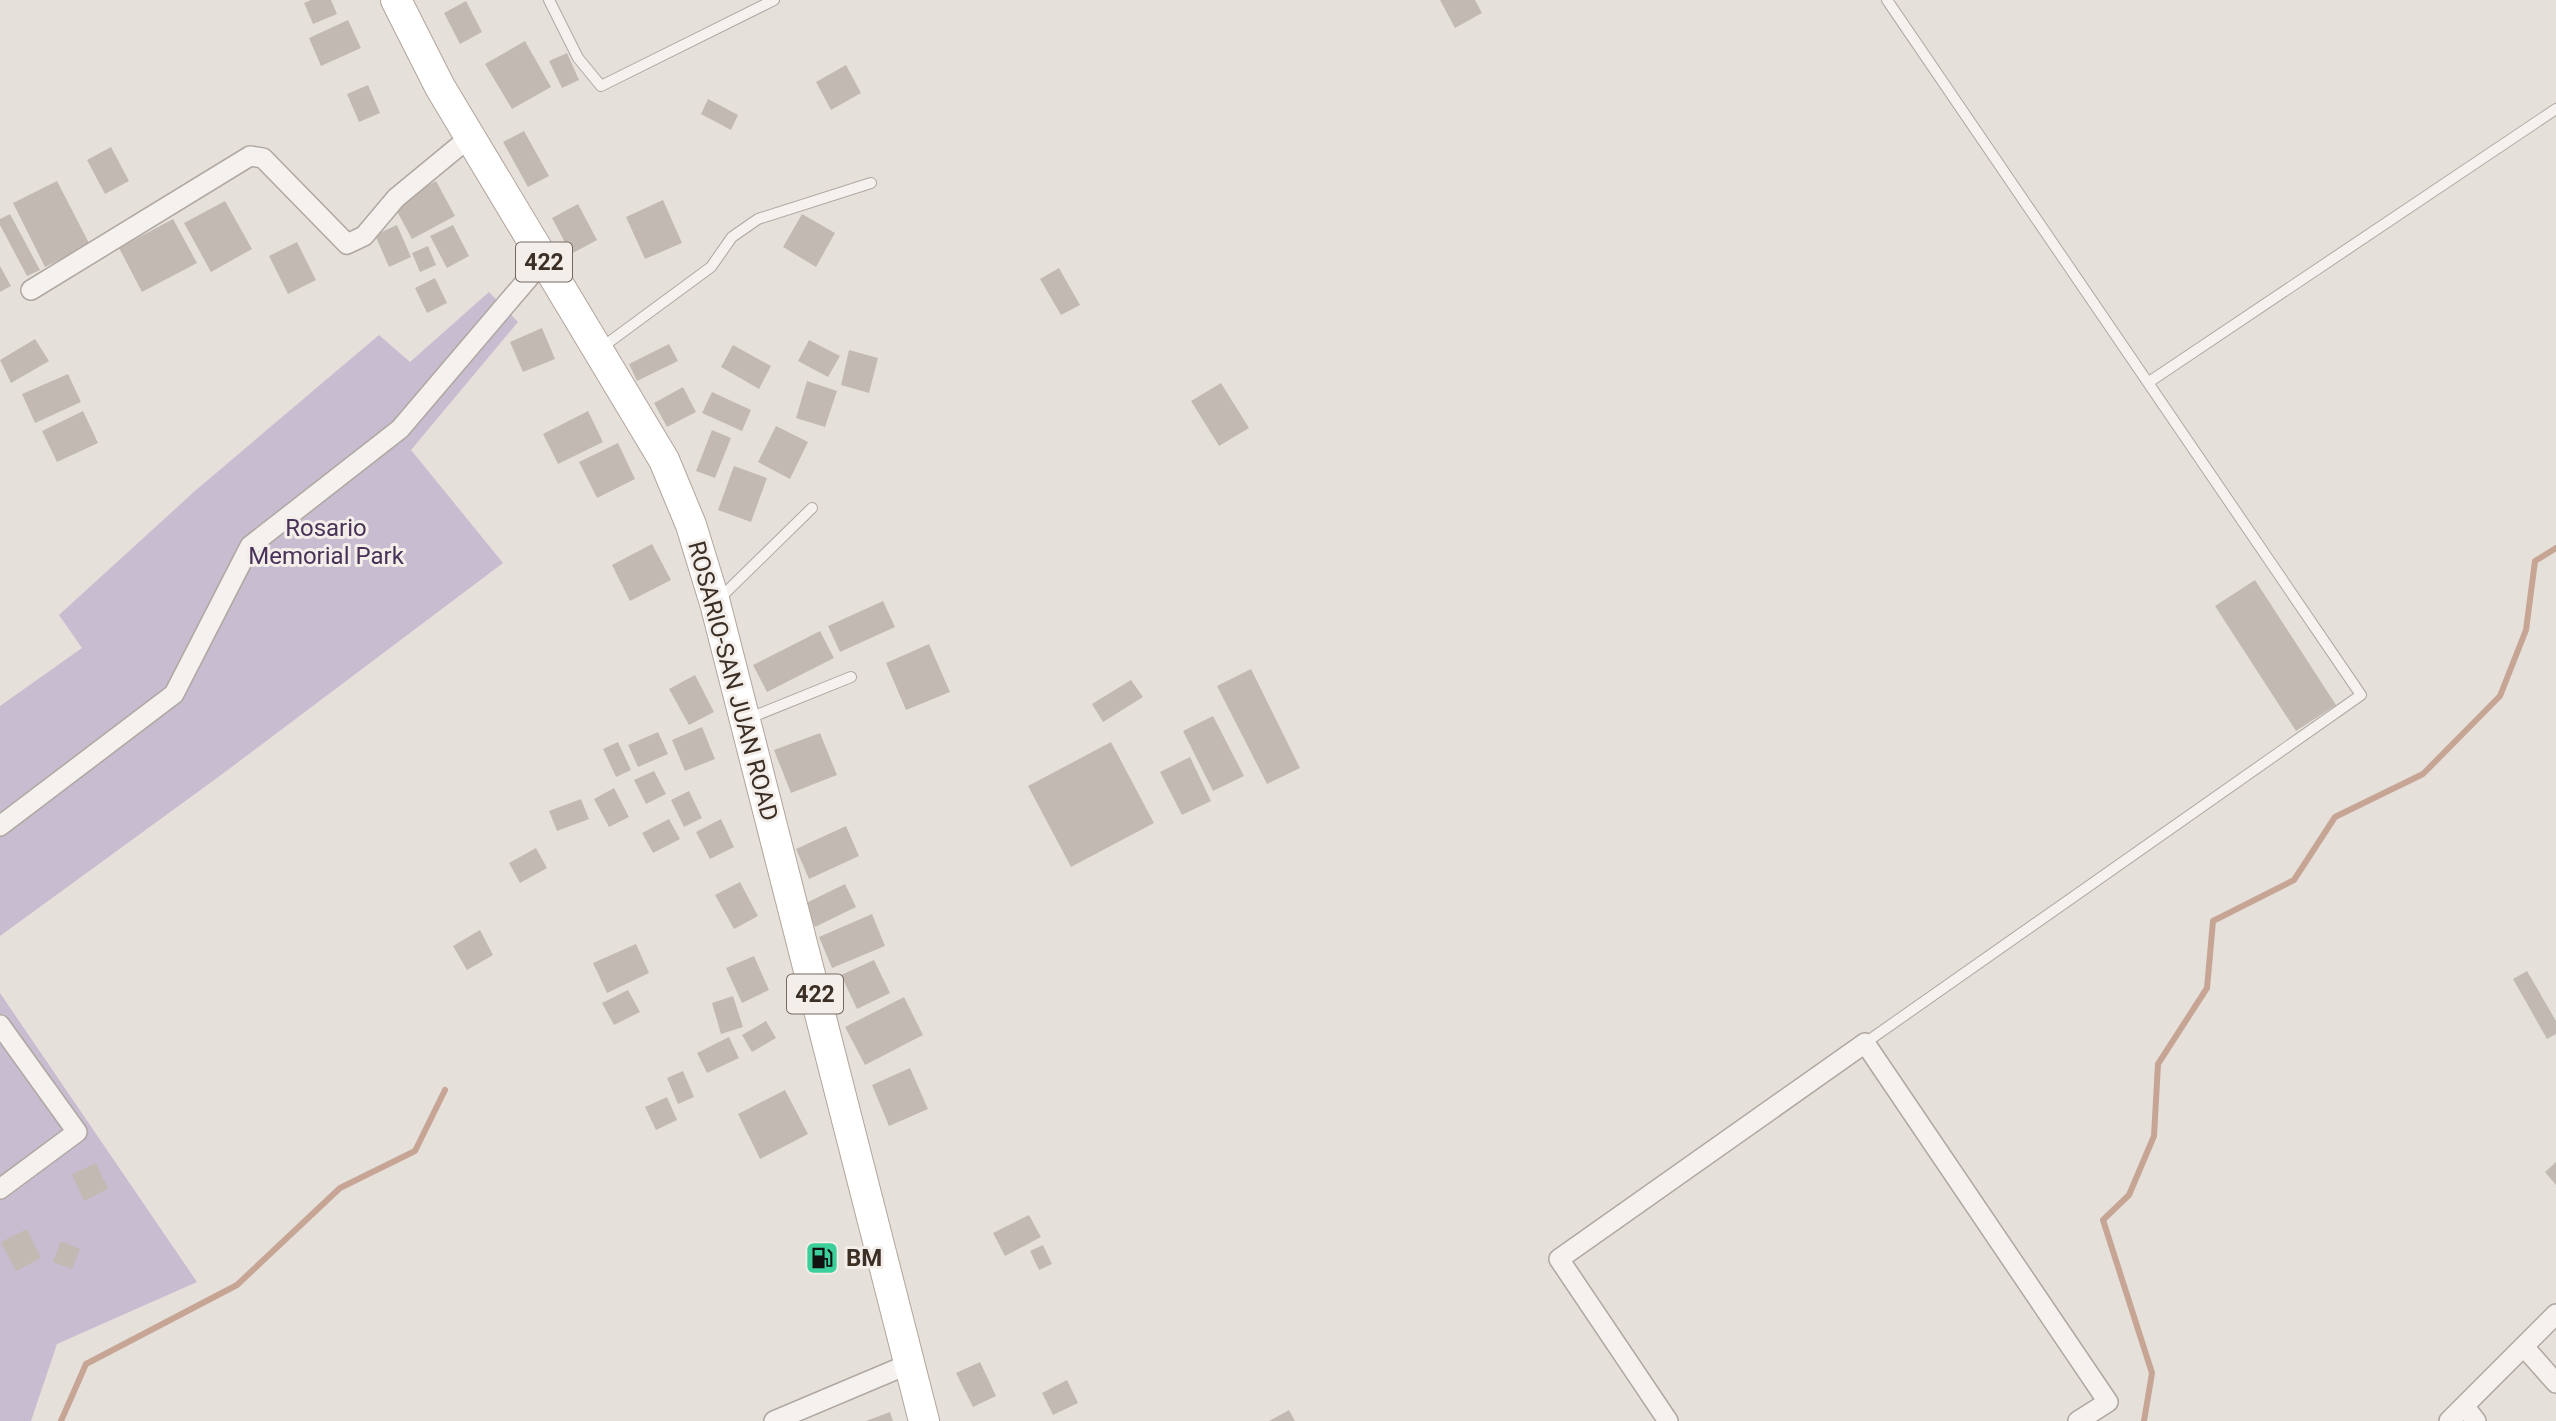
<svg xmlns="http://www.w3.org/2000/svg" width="2556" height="1421" font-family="Roboto,sans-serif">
<rect width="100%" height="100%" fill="#e6e0db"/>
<path fill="#c7bcd0" d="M489,292L518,322L411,450L503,563L221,775L0,936V706L82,648L59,615L196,490L379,335L410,362Z
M0,993L197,1282L57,1344L31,1421H0Z"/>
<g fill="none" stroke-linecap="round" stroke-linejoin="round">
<path stroke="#c7a595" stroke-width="6" d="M61,1421L86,1364L237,1285L340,1188L415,1151L445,1090
M2144,1421L2152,1373L2103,1220L2129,1195L2154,1136L2158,1064L2207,988L2213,921L2294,880L2335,817L2423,774L2500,696L2526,630L2535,561L2556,548"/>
</g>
<path fill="#c3b9b3" d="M311,0H331L337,14L313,24L304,3Z
M1440,0H1475L1482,13L1455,28Z
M466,1L482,32L460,44L444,13Z
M348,20L361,48L321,66L309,38Z
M525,41L551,87L512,109L485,64Z
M567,53L579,80L562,88L549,61Z
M846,65L861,93L831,110L816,82Z
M368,85L380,113L359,122L347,94Z
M708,99L738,115L731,130L701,114Z
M524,131L549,176L528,187L503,142Z
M111,147L129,181L105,194L87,160Z
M57,181L90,245L45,267L13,203Z
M436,181L455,216L412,239L393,204Z
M663,200L682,243L645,259L626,217Z
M225,201L252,249L211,272L184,223Z
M578,204L597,240L571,254L552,218Z
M10,214L40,270L27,276L0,225V219Z
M802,214L835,233L816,267L783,247Z
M173,219L197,263L142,292L119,248Z
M397,225L411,257L389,267L375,235Z
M453,225L469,256L447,268L430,236Z
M297,242L316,280L288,294L269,256Z
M428,246L436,265L420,272L412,253Z
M0,266L11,286L0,292Z
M1059,268L1080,305L1061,315L1040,279Z
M435,278L447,303L427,313L415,288Z
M542,328L555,359L523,372L510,342Z
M35,339L49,361L11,383L0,360Z
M809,340L840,356L828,377L798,361Z
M669,344L678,361L637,381L629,364Z
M733,345L771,366L759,389L721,367Z
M849,350L878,358L869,393L841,385Z
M68,374L81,402L35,423L22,394Z
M807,381L837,391L825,427L796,418Z
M1221,383L1249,428L1219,446L1191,401Z
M683,387L696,412L667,427L654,403Z
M712,392L751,410L742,431L702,413Z
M83,411L98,443L57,462L42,431Z
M588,411L603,442L558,464L543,434Z
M776,426L808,442L790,479L758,462Z
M712,430L731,438L715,478L696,471Z
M618,443L635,479L597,498L579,462Z
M734,466L767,478L751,522L718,510Z
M652,544L671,580L630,601L612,565Z
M2255,580L2336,705L2296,731L2215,606Z
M883,601L895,627L840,652L828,626Z
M820,631L834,658L767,692L753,665Z
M929,644L950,692L906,710L886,663Z
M1251,669L1300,768L1267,784L1217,686Z
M695,675L714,712L689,725L669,689Z
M1131,680L1143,697L1103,722L1092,704Z
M1213,716L1244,776L1213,791L1183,731Z
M702,727L715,759L685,771L672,740Z
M658,732L668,754L638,767L628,745Z
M820,733L837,775L791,793L774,750Z
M618,742L631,770L616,777L603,749Z
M1111,742L1154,823L1071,867L1028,786Z
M1190,757L1211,801L1182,815L1160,772Z
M654,771L666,794L646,804L634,780Z
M614,788L629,817L609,827L594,799Z
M689,791L702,818L684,827L671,800Z
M581,799L589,819L557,831L549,811Z
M669,819L680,839L653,853L642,833Z
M721,819L734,847L710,859L696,832Z
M846,826L859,856L809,879L796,849Z
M536,848L547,868L520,883L509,863Z
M740,882L758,916L734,929L715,895Z
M845,884L856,907L815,927L804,904Z
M872,914L885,946L832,968L819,937Z
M480,930L493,955L467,970L453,946Z
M636,944L649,973L607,993L593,963Z
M754,956L769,990L742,1003L726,968Z
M874,960L890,993L857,1009L841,975Z
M2527,971L2556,1021V1034L2547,1039L2513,979Z
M628,990L640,1012L614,1025L602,1003Z
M733,996L743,1027L721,1034L712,1003Z
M904,997L923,1035L865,1065L845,1027Z
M766,1021L776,1038L752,1052L742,1035Z
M729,1037L739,1058L707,1073L697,1053Z
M910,1068L928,1109L889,1126L872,1085Z
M683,1071L694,1097L678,1104L667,1078Z
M785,1090L808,1134L760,1159L738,1114Z
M667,1097L677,1120L656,1130L645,1107Z
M2556,1162V1185L2545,1172Z
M96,1163L108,1189L84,1201L72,1174Z
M1029,1215L1041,1237L1005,1256L993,1233Z
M27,1229L41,1258L16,1271L1,1242Z
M61,1241L80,1249L72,1269L53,1262Z
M1043,1245L1052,1264L1039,1270L1030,1251Z
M980,1362L996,1396L973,1407L956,1373Z
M1067,1380L1078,1403L1053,1415L1042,1393Z
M1289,1410L1295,1421H1269Z
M890,1412L893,1421H866Z"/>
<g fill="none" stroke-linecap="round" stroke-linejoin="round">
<defs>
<path id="lane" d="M549,0L578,58L601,86L774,0
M601,348L711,267L732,237L758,219L871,183
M2149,382L2556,109
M718,600L812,508
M747,719L851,677
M1865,1043L2361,695L1887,0"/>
<path id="street" d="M31,290L250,156L263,158L347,244L364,236L396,198L470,137
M0,826L174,694L250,546L400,429L543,261
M0,1025L77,1132L0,1189
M2525,1348L2556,1383
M2465,1407L2476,1421
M774,1421L909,1364
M1668,1421L1559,1259L1865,1043L2108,1402L2078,1421
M2449,1421L2556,1314"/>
<path id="primary" d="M396,0L440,87L664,460L691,525L715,603L924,1421"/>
</defs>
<use href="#lane" stroke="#b0a7a1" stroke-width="12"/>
<use href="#street" stroke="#b0a7a1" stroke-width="22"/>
<use href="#primary" stroke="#b2a49b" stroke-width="32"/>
<use href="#lane" stroke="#f4f1ee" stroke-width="10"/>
<use href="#street" stroke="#f4f1ee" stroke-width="19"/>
<use href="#primary" stroke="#fff" stroke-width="30"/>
</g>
<defs>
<symbol id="fuel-square" viewBox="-11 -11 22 22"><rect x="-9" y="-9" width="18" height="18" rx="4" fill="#3ccf9b" stroke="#f4eeea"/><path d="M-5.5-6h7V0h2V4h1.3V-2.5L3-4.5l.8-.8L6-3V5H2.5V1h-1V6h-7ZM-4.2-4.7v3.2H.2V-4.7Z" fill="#111"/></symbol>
</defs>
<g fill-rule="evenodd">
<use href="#fuel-square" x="803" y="1239" width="38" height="38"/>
</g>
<g text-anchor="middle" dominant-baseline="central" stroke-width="6" stroke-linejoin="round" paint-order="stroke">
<g fill="#f4eeea" stroke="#736860" stroke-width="2">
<rect x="516" y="242.5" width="56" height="39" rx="5"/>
<rect x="787" y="974.5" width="56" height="39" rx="5"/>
</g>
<g font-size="23" font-weight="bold" fill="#3c2f25">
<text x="544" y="262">422</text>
<text x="815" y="994">422</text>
</g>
<g font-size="24" fill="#493258" stroke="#f4eeea">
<text x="326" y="528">Rosario<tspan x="326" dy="28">Memorial Park</tspan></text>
</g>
<g font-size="24" fill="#3c2f25" stroke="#f4eeea">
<text transform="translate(733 681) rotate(75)">ROSARIO-SAN JUAN ROAD</text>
</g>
<g font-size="24" font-weight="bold" fill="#3c2f25" stroke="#f4eeea" text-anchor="start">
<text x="846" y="1258">BM</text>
</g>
</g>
</svg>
